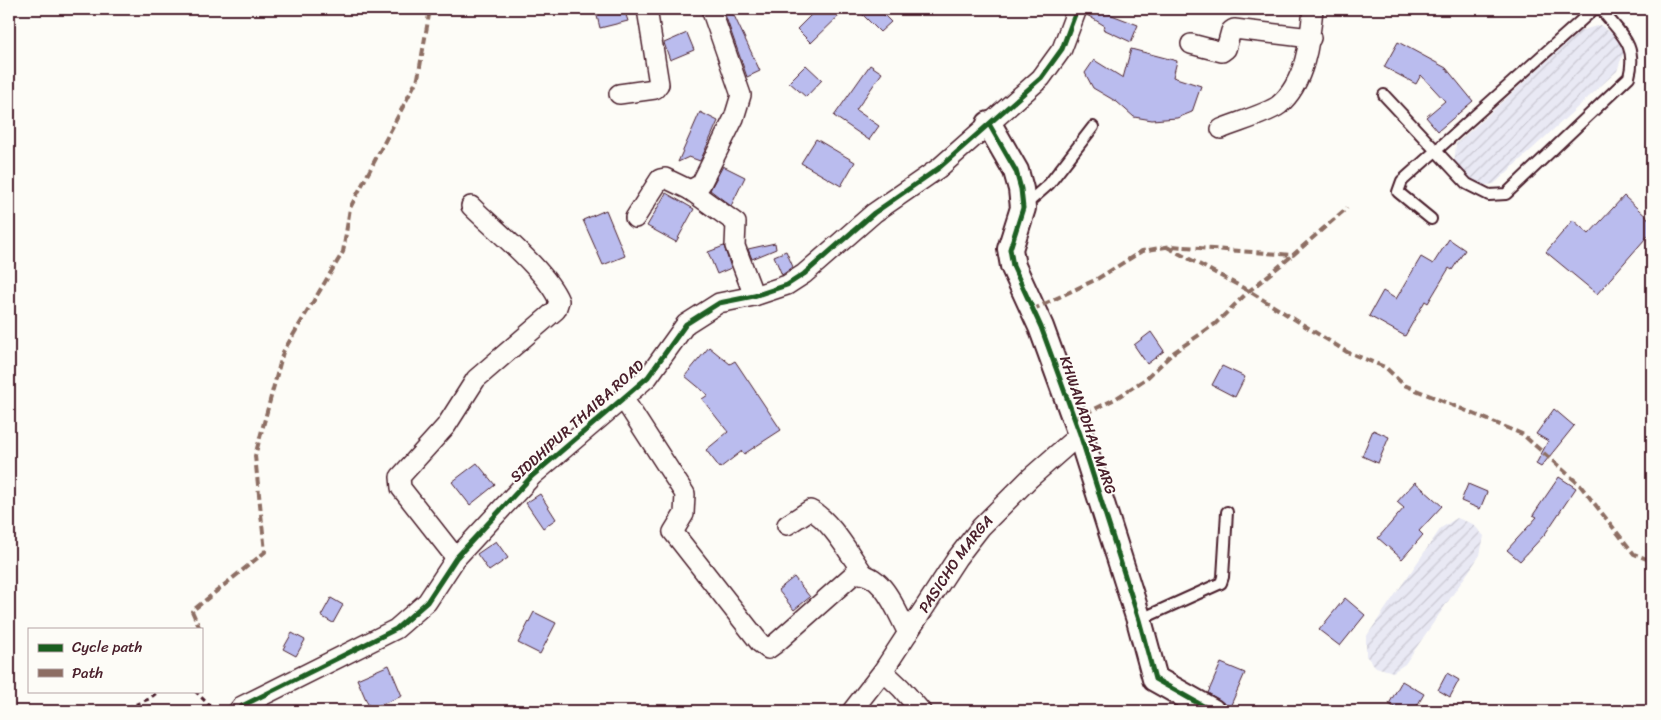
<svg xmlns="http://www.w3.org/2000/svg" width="1661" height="720" font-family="Sriracha,sans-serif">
<defs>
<pattern id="industrial-furrows" width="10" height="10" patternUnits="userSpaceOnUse" patternTransform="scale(1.25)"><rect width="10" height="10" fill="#e9e9f4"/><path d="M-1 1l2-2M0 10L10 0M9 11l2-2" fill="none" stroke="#c9c7d1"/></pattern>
</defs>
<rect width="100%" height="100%" fill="#fdfcf7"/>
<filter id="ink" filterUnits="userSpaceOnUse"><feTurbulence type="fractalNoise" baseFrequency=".02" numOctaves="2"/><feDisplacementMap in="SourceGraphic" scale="10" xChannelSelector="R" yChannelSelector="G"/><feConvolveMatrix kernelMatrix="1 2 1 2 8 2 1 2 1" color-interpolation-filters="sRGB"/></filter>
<g filter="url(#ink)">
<path fill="url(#industrial-furrows)" d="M1600,25L1617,37L1624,51L1617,71L1494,184L1477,186L1462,178L1454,164L1456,144L1580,31Z
M1457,518L1473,524L1484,536L1480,555L1405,664L1393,672L1376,667L1366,656V637L1441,528Z"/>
<path fill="#babcee" stroke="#4a1f2b" d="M609,9H624L628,21L600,28L596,12Z
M723,9H731L760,71L747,77Z
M817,9H846L811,43L797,29Z
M857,9H878L891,22L880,32Z
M1088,9H1096L1138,25L1131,42L1103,29L1105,26L1087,15Z
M687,33L694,50L670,60L664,43Z
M1398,42L1446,68L1473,101L1438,131L1426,117L1445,101L1421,75L1416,84L1384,67Z
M1131,49L1177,61L1173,77L1201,86L1192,112L1177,118L1152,120L1134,117L1117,102L1093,88L1085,73L1094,60L1123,78Z
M806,65L822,80L806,97L789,82Z
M870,65L882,73L856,110L879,126L869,140L834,116Z
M700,112L718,121L702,157L700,161L689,157L678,162Z
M816,139L855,162L841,186L801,163Z
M723,166L745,177L731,206L710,190Z
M666,193L694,209L676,242L647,226Z
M1624,196L1652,222V231L1597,294L1546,252L1573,220L1589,234Z
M606,210L625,256L603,265L583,220Z
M1449,239L1465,250L1452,270L1449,268L1428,303L1425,301L1405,336L1369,316L1383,291L1396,299L1421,257L1433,264Z
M775,243L776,249L752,259L748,249Z
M724,246L731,268L717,274L708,252Z
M786,251L793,267L782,275L774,256Z
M1151,332L1164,351L1147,364L1134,345Z
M709,347L730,364L735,361L781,430L744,454L742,451L720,468L706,450L728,432L702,399L708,395L685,376Z
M1222,366L1245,377L1235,397L1212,385Z
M1554,409L1574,426L1541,467L1536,464L1548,441L1536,434Z
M1373,430L1389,437L1378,463L1362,456Z
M477,463L495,485L470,505L452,482Z
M1559,477L1576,488L1545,534L1520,561L1507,550L1537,517L1533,515Z
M1415,482L1442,506L1419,531L1423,535L1402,559L1378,538L1404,508L1397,502Z
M1468,484L1487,492L1480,509L1461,501Z
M540,494L556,519L543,528L526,503Z
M496,541L508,558L489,571L477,554Z
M794,577L810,597L794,610L778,590Z
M331,598L343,605L333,623L321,616Z
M1345,598L1365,615L1340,646L1319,630Z
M534,612L556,623L540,654L518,643Z
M292,633L305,640L296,656L283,649Z
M1221,663L1245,673L1230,707L1208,693Z
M389,665L402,696L370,709L357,679Z
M1447,673L1459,680L1450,697L1438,690Z
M1402,681L1424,694L1414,711H1401L1389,704Z"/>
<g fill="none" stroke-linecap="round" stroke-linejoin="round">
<defs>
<path id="service" d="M1384,95L1467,184L1489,195L1506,194L1629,77C1638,44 1620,34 1601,9
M1023,207L1049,184L1093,127
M1431,219L1398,192L1402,181L1594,9
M1139,620L1221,583L1223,577L1227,512"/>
<g id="minor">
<path d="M711,9L741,95L734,118L701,184L690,190L736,223L735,246L754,296"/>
<path d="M1191,44L1222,52L1226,49L1231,31L1234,29L1311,38"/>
<path d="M619,94L655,89L659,84L647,9"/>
<path d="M1221,129C1235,123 1269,113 1279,105C1305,83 1310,41 1313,9"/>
<path d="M635,218L660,179L665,178L690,190"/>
<path d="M623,398L685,494L684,514L673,532L760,643L768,649L775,644L854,574C883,571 896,611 908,633"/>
<path d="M787,525L810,510C830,519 850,555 863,573"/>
<path d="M456,558L401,488L400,477L446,426L476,379L556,310L559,301C546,270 496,231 471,206"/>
<path d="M883,671L901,688L921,711"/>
<path d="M238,711L242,706L396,629L427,602L456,558L532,476L648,377L686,324L719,303L754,296L787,285L804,274L874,213L939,168L1041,78L1062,49L1077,9"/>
<path id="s1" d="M852,711L883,671L957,558L981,527L1030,478L1080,434"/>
</g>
<path id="tertiary" d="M989,124L1016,171L1021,189L1023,208L1010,249L1013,266L1041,327L1080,434L1139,620L1155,679L1212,711"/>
</defs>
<use href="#service" stroke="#4a1f2b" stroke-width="14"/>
<use href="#minor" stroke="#4a1f2b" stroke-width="22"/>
<use href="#tertiary" stroke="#4a1f2b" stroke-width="28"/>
<path stroke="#4a1f2b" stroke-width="3" stroke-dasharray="5 4" stroke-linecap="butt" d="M195,691L215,711
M119,711L149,699L159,691"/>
<use href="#service" stroke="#fdfcf7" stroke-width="10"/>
<use href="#minor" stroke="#fdfcf7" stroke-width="19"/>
<use href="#tertiary" stroke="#fdfcf7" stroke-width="24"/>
<path stroke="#8d6e63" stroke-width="4" stroke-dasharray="8 4" stroke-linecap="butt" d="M1167,247L1249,291L1347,352L1385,367L1404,385L1522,434L1579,484L1634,554L1652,561
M1032,310L1097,279L1142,251L1172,246L1293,255L1347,208
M1074,419L1115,399L1147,378L1173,353L1215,324L1249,291L1293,255
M200,629L192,611L265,552L255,456L283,352L343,252L350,208L418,78L430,9"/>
<defs>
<path id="cycleway" d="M989,124L1016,171L1021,189L1023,208L1010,249L1013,266L1041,327L1080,434L1139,620L1155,679L1212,711
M238,711L242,706L396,629L427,602L456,558L532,476L648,377L686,324L719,303L754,296L787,285L804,274L874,213L939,168L1041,78L1062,49L1077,9"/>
</defs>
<use href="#cycleway" stroke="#fdfcf7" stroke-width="8"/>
<use href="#cycleway" stroke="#1b5e20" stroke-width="5"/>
</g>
</g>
<g text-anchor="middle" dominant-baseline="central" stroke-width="4" stroke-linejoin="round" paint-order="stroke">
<g font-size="15" fill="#4a1f2b" stroke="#fdfcf7">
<text transform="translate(577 421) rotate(-42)">SIDDHIPUR THAIBA ROAD</text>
<text transform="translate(1088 425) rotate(71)">KHWANADHAA MARG</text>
<text stroke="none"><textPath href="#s1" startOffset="180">PASICHO MARGA</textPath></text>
</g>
</g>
<rect width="1661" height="720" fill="none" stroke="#fdfcf7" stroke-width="30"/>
<rect x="15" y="15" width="1631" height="690" fill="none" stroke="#4a1f2b" stroke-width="2" filter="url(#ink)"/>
<rect x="28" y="628" width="175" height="65" fill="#fdfcf7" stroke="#b5a4a5"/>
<rect x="38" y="644" width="25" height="8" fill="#1b5e20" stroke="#b5a4a5"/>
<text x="72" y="652" font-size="15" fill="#4a1f2b">Cycle path</text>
<rect x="38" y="669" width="25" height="8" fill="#8d6e63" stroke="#b5a4a5"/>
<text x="72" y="678" font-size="15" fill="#4a1f2b">Path</text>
</svg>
